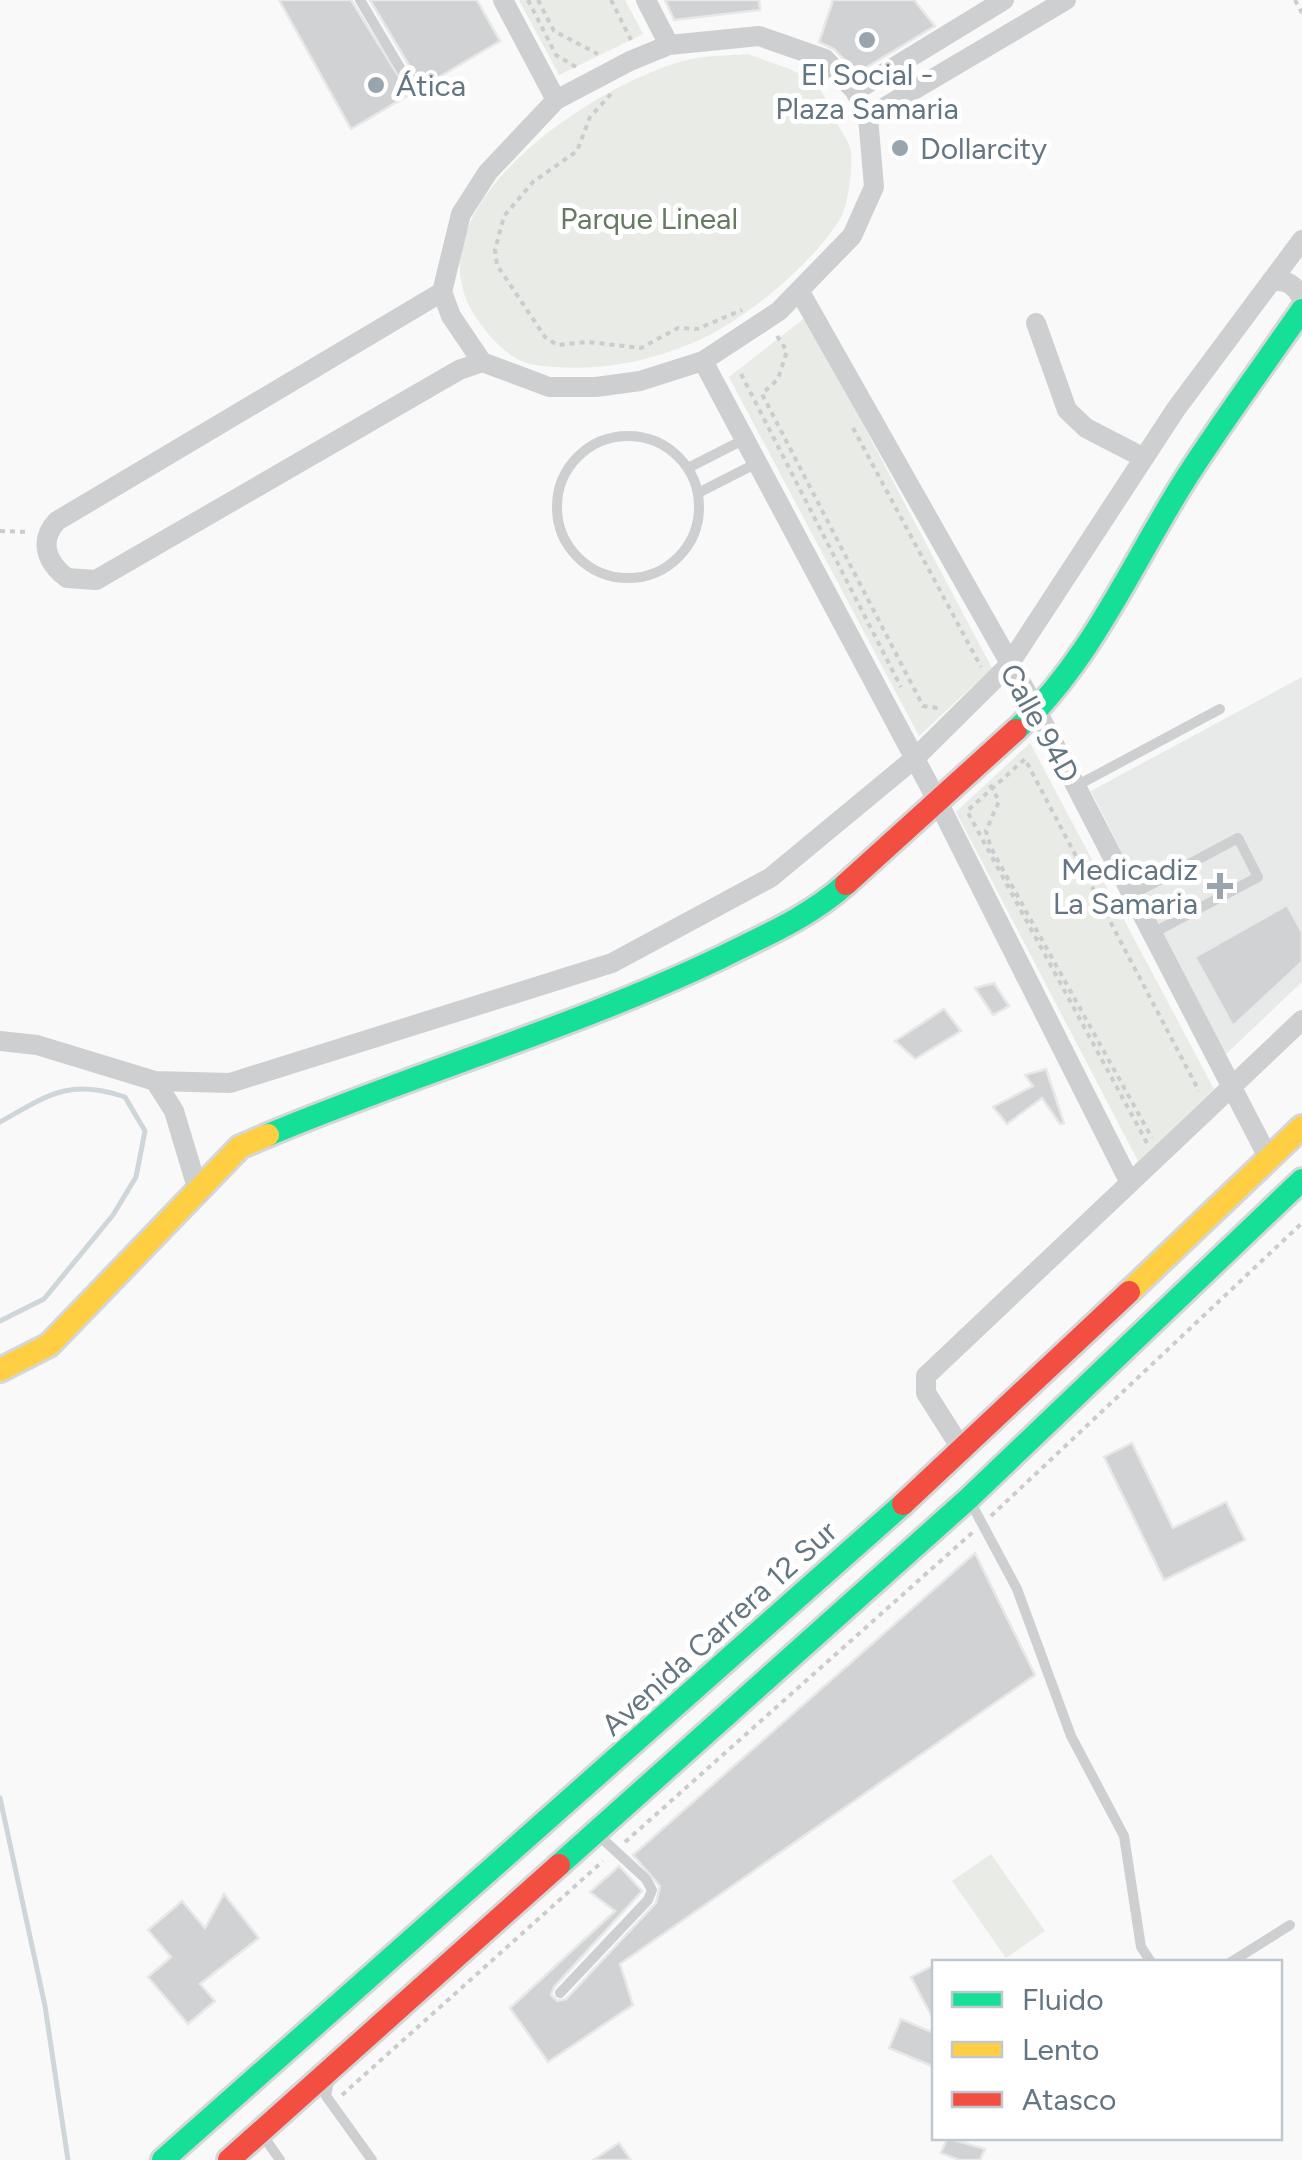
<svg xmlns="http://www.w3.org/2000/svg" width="1302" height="2160" font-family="Figtree,sans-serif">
<rect width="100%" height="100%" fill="#f9f9f9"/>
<path fill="#e8e9e9" d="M1302,677V982L1224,1056L1091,791Z"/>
<path fill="#e8ebe6" d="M519,0H625L643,34L559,75Z
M748,54C768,62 793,68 811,80C823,87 831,112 838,125C842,132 850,143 851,152C853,167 848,206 840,219C812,265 741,324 690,344C639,365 589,372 535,365C510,361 490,338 477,319C401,209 598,82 687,60C706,55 728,56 748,54Z
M806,317L992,668L919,736L729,377Z
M1030,743L1214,1089L1138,1161L956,812Z
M991,1854L1045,1931L1006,1958L952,1881Z"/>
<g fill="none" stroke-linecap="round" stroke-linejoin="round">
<path stroke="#ced6d9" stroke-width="5" d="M0,1122C48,1095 69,1078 125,1097L145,1131L136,1177L113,1215L44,1299L0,1321
M0,1798L45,2006L68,2160"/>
</g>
<path fill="#d0d2d3" stroke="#e8e8e8" stroke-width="2.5" d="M279,0H351L401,80L409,76L410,67L370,0H477L500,41L351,129Z
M665,0H759L760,10L674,20Z
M833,0H914L935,26L857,73L834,49L819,42Z
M1287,905L1302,932V962L1233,1026L1195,957Z
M994,983L1009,1006L993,1015L975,988Z
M944,1009L961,1031L915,1059L895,1041Z
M1046,1069L1064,1123L1060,1124L1042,1098L1007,1124L993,1107L1033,1086L1025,1075Z
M1132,1443L1173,1528L1226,1502L1245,1540L1164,1580L1104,1457Z
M975,1553L1035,1675L620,1964L633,2005L548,2062L510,2008L615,1911L590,1892L619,1866L642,1891L554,1987L551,1995L557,2001L566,1999L656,1903L660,1886L633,1855Z
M224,1894L259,1938L200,1984L215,2001L188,2024L148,1977L171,1957L148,1930L182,1901L205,1928Z
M934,1965V2021L911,1977Z
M901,2019L934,2033V2067L889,2048Z
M947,2138L985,2149L980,2160H959L941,2153Z
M619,2143L631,2160H593Z"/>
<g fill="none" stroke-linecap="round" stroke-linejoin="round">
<defs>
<path id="fast" d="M1016,730C1091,662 1134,559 1188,475C1224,419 1264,365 1302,310
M268,1135C418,1072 576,1027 722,957C766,935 809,917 846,884
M559,1865L968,1499L1302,1180
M163,2160L903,1504"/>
<path id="slow" d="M1129,1292L1302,1127
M0,1370L49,1345L240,1147L268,1135"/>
<path id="jam" d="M846,884L1016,730
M903,1504L1129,1292
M229,2160L559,1865"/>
</defs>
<use href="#fast" stroke="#d5d6d7" stroke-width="28"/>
<use href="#slow" stroke="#d5d6d7" stroke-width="28"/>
<use href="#jam" stroke="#d5d6d7" stroke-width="28"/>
<path stroke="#cbcccd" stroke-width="4" stroke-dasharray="5 5" stroke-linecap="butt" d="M528,0L556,55L576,67
M538,0L554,31L598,54
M611,0L631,40
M1295,0L1302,13
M611,94L590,117L577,151L533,182L504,216L495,250L497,265L545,337L557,345L588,342L641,348L678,328L697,329L742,310
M777,336L787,351L778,379L762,394L923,706L938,708
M741,374L901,687
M853,428L981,667
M0,531L30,532
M990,785L999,801L986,831L991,848L1152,1138
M1147,1143L967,811L1025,759L1199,1091
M991,1516L1302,1223
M625,1842L973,1532
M342,2095L603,1861"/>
<path stroke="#cecfd0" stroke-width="10" d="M360,0L402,71
M557 507a71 71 0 1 1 142 0a71 71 0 1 1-142 0Z
M688,468L745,439
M698,493L757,463
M1076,786L1220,709
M1133,894L1238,838L1258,877L1153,933
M971,1503L1017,1589L1071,1736L1124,1836L1141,1947L1151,1962
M1231,1962L1290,1925
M560,1993L648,1900L652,1890L646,1879L596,1833
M329,2081L326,2096L372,2160
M261,2133L280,2160"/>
<path stroke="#cecfd0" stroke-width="20" d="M503,0L556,100
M646,0L669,45
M759,36L825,59L855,91L868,117L874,187L852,236L779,311L703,361L640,381L596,387H549L482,362L451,316L442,292L461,214L488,172L556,100L630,61L669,45Z
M855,91L1004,0
M868,117L1066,0
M1271,281C1286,279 1297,285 1302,300
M442,292L57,521C38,541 47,563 67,578L96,580L459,370L482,362
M800,292L1037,711L1269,1159
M1036,323L1067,410L1086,428L1144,458
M703,361L938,802L1130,1183
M0,1041L37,1045L155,1081L230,1083L612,963L770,878L915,758L1008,666L1176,409L1302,240
M155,1081L174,1111L199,1194
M963,1451L926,1393V1376L1302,1020"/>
<use href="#fast" stroke="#16e098" stroke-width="22"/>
<use href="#slow" stroke="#ffcf43" stroke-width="22"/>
<use href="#jam" stroke="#f24e42" stroke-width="22"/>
</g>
<g fill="#99a4ac" stroke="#fff" stroke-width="4">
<circle cx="867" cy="40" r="10"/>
<circle cx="376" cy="85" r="10"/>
<circle cx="900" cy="148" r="10"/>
<path d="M1215 871h10v10h10v10h-10v10h-10v-10h-10v-10h10z"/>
</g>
<g text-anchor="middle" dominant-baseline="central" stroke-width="10" stroke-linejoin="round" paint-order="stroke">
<g font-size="30" fill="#657683" stroke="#fff" text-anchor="start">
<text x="867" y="74" text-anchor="middle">El Social -<tspan x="867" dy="34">Plaza Samaria</tspan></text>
<text x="396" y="85">Ática</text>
<text x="920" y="148">Dollarcity</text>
<text x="1198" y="869" text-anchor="end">Medicadiz<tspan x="1198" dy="34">La Samaria</tspan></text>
</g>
<g font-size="30" fill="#687a64" stroke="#fff">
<text x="649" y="218">Parque Lineal</text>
</g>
<g font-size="30" fill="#657683" stroke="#fff">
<text transform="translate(1040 723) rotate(61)">Calle 94D</text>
<text transform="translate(719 1628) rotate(-42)">Avenida Carrera 12 Sur</text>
</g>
</g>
<rect x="932" y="1960" width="350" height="180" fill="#ffffff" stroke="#c1c8cd" stroke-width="2.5"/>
<rect x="952" y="1992" width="50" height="15" fill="#16e098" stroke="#c1c8cd" stroke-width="2.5"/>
<text x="1022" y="2010" font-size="30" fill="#657683">Fluido</text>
<rect x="952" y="2042" width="50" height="15" fill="#ffcf43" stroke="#c1c8cd" stroke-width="2.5"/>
<text x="1022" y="2060" font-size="30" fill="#657683">Lento</text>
<rect x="952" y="2092" width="50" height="15" fill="#f24e42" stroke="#c1c8cd" stroke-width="2.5"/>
<text x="1022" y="2110" font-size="30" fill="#657683">Atasco</text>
</svg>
